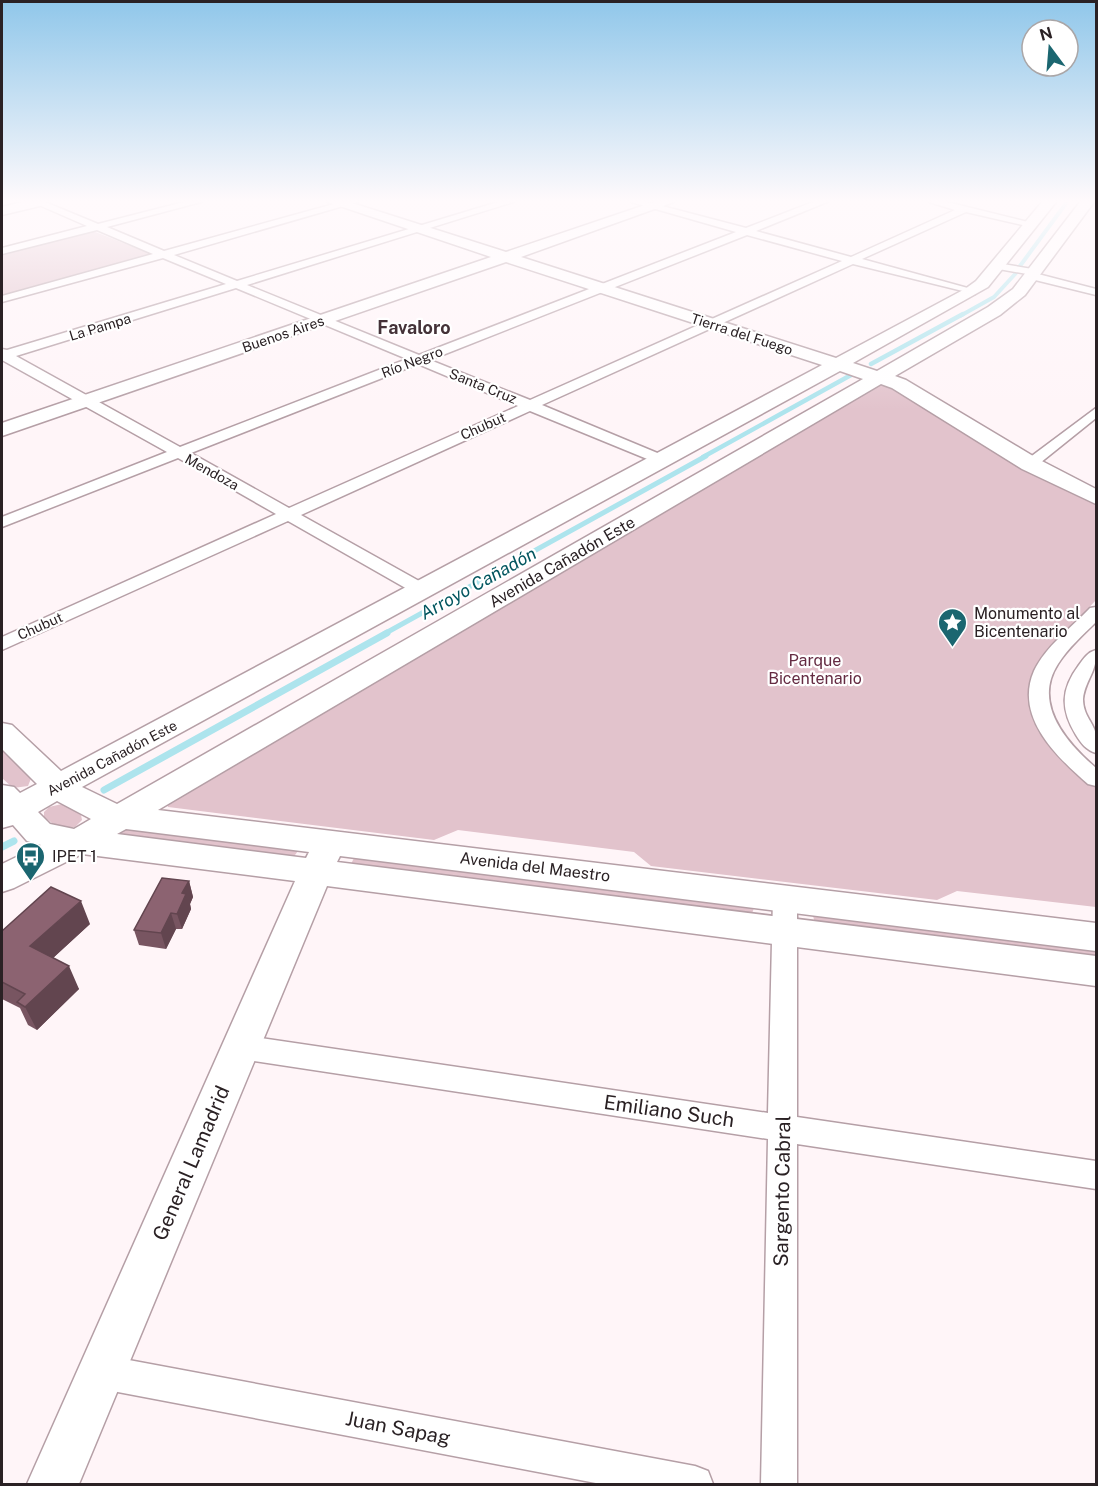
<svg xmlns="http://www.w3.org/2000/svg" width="1098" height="1486" font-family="'Public Sans',sans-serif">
<rect width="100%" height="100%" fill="#fff5f8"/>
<path fill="#e2c3cc" d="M93,231L151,254L2,296V254Z
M887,384L1029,471L1096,504V600L1038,662L1029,690L1030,706L1037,724L1096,787V907L957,891L937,900L651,866L634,852L458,830L434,840L168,807L167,804L875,385Z
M2,747L32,776L28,786L13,788L2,778Z
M62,804L81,815L82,820L75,827L60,829L44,817V812L49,807Z
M120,827L298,848V851L292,859L120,841L114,832Z
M355,856L754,908L751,916L351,864Z
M826,910L1096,944V963L825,929L815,923L813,916Z"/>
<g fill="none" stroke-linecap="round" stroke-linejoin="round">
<path stroke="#ade4ed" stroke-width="4" d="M1020,266L1067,202
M960,316L994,297L1016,273"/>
<path stroke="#ade4ed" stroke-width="4.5" d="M871,364L963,314
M703,457L851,375"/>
<path stroke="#ade4ed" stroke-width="5" d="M384,634L706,456"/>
<path stroke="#ade4ed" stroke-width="7" d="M104,790L387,633
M2,847L14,841"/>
<defs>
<path id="street" d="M32,202H45L98,224L184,202H201L107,227L164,251L341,202H357L174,255L237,281L498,202H513L247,285L419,355L736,232L631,202H647L746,228L813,202H827L756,231L851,257L955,210L929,202H947L1036,224L1031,227L966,212L862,259L975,290V294L853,264L542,405L667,457L669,460L667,463H657L530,411L301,515L428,586L431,590L428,594H416L288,521L2,650V637L276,514L178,458L2,527V517L167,452L2,360V349L7,350L226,284L163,258L2,302V296L153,254L97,230L2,254V248L87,226ZM747,235L842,261L530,400L430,360ZM236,288L407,359L180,447L16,356ZM418,364L518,406L289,508L191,453Z
M997,263L1038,270V274L1096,289V295L1027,278V274L993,268L992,266Z
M1096,408V418L1035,467H1025L1022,464L1025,461Z
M1096,607V622C1083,635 1068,648 1058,664C1032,704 1067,743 1096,768V786L1088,784C1057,757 1014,717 1034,671C1046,646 1071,628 1090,608Z
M1096,650C1098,671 1085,680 1083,699C1083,715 1093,722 1096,734C1098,739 1097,748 1096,753C1086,750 1081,743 1076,735C1060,709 1061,689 1079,665C1084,658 1088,652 1096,650Z
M785,889L794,891L797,898V1117L1096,1161V1189L797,1144V1484H761L768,1139L241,1059L231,1055L227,1047L231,1039L241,1035L768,1113L773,898L776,891Z
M102,1355L695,1466L708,1471L713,1484H601L102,1389L90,1384L85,1372L90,1360Z"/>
<path id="secondary" d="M22,202H46L44,205L2,215V207Z
M328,202H349L506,252L654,202H674L521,257L836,358L965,289L976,281L1042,202H1056L988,287L853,363L877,371L988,307L1013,289L1080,202H1094L1025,295L1000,315L895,376L906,380L1038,459L1096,489V504L1022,469L892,388L881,384L158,810L1096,923V951L340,856L337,862L1096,956V986L327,886L79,1484H27L295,881L82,854L14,888L2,892V864L41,845L27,841L13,825L2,828V785L14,787L20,793L37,784L2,749V723L12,725L61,771L822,365L506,262L2,436V423L491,257ZM840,371L863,379L117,804L82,787ZM57,801L91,819L74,829L50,824L38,812ZM126,829L309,852L306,858L117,834Z"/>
</defs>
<use href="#street" stroke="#b59fa6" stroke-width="3"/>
<use href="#secondary" stroke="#b59fa6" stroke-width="3"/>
<use href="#street" fill="#fff" fill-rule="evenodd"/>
<use href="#secondary" fill="#fff" fill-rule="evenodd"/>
</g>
<path fill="#785561" d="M189,881L193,897L190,904L191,909L182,929H176L166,949L139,945L134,930Z
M90,924L53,958L79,989L37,1030L28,1025L20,1008L2,999V931Z"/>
<path fill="#62454f" d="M189,881L193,897L190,904L191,909L182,929L177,914L182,893Z
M81,901L90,924L41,969L30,946Z
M171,913L176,929L166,949L161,933Z
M69,966L79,989L37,1030L25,1007Z"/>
<path fill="#8c6371" stroke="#62454f" stroke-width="1.5" d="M162,878L189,881L182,893L186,894L177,914L171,913L161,933L134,930Z
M51,887L81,901L30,946L69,966L25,1007L17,1002L25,994L2,982V931Z"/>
<linearGradient id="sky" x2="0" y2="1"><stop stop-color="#90c7ea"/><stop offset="0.49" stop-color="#fffafc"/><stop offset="1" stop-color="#fffafc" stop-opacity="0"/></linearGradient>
<rect width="1098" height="410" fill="url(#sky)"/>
<defs>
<symbol id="sight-pin" viewBox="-11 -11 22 30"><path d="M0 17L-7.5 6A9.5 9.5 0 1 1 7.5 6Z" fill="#1b6670" stroke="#fff"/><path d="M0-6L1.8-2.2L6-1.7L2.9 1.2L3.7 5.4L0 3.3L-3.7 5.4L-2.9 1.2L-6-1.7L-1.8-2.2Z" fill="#fff"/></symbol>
<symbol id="bus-pin" viewBox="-11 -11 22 30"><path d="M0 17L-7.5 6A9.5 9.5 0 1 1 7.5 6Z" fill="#1b6670" stroke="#fff"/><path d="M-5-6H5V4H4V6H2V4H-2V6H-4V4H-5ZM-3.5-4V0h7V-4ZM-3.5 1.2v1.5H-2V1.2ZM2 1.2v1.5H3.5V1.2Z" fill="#fff"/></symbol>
</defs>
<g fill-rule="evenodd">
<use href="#sight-pin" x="936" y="606" width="33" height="45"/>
<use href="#bus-pin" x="14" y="840" width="33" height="45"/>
</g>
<g text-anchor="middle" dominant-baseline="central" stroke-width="4.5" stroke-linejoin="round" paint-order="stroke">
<g font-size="14" fill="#2a2124" stroke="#fff">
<text transform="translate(100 327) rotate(-17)">La Pampa</text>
<text transform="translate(283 334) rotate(-19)">Buenos Aires</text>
<text transform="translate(742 334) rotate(18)">Tierra del Fuego</text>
<text transform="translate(412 362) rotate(-21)">Río Negro</text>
<text transform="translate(483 386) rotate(22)">Santa Cruz</text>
<text transform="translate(483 426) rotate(-24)">Chubut</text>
<text transform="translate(212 472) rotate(29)">Mendoza</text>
<text transform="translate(40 626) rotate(-24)">Chubut</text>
<text transform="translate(112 758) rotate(-28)">Avenida Cañadón Este</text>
</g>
<g font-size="16" fill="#2a2124" stroke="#fff">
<text transform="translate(562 562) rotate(-30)">Avenida Cañadón Este</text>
<text transform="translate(535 867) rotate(7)">Avenida del Maestro</text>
</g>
<g font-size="16" fill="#2a2124" stroke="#fff" text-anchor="start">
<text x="974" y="613">Monumento al<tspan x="974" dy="18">Bicentenario</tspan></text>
<text x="52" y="856">IPET 1</text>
</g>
<g font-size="16" fill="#642b42" stroke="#fff">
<text x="815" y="660">Parque<tspan x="815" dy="18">Bicentenario</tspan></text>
</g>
<g font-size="18" font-weight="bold" fill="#443238" stroke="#fff">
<text x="414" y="327">Favaloro</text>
</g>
<g font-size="18" font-style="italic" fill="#03555f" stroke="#fff">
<text transform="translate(478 583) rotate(-29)">Arroyo Cañadón</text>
</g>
<g font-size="20" fill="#2a2124" stroke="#fff">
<text transform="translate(669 1111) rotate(8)">Emiliano Such</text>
<text transform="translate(191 1163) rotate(-67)">General Lamadrid</text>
<text transform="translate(782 1191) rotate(-89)">Sargento Cabral</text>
<text transform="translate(398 1428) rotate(11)">Juan Sapag</text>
</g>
</g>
<rect width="1098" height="1486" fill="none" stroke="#2a2124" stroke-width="6"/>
<g transform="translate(1050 48) rotate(344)"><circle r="28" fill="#ffffff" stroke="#aaa6a7" stroke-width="1.5"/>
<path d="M0-4.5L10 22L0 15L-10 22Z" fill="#1b6670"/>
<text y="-9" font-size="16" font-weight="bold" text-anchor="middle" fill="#2a2124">N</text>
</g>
</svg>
